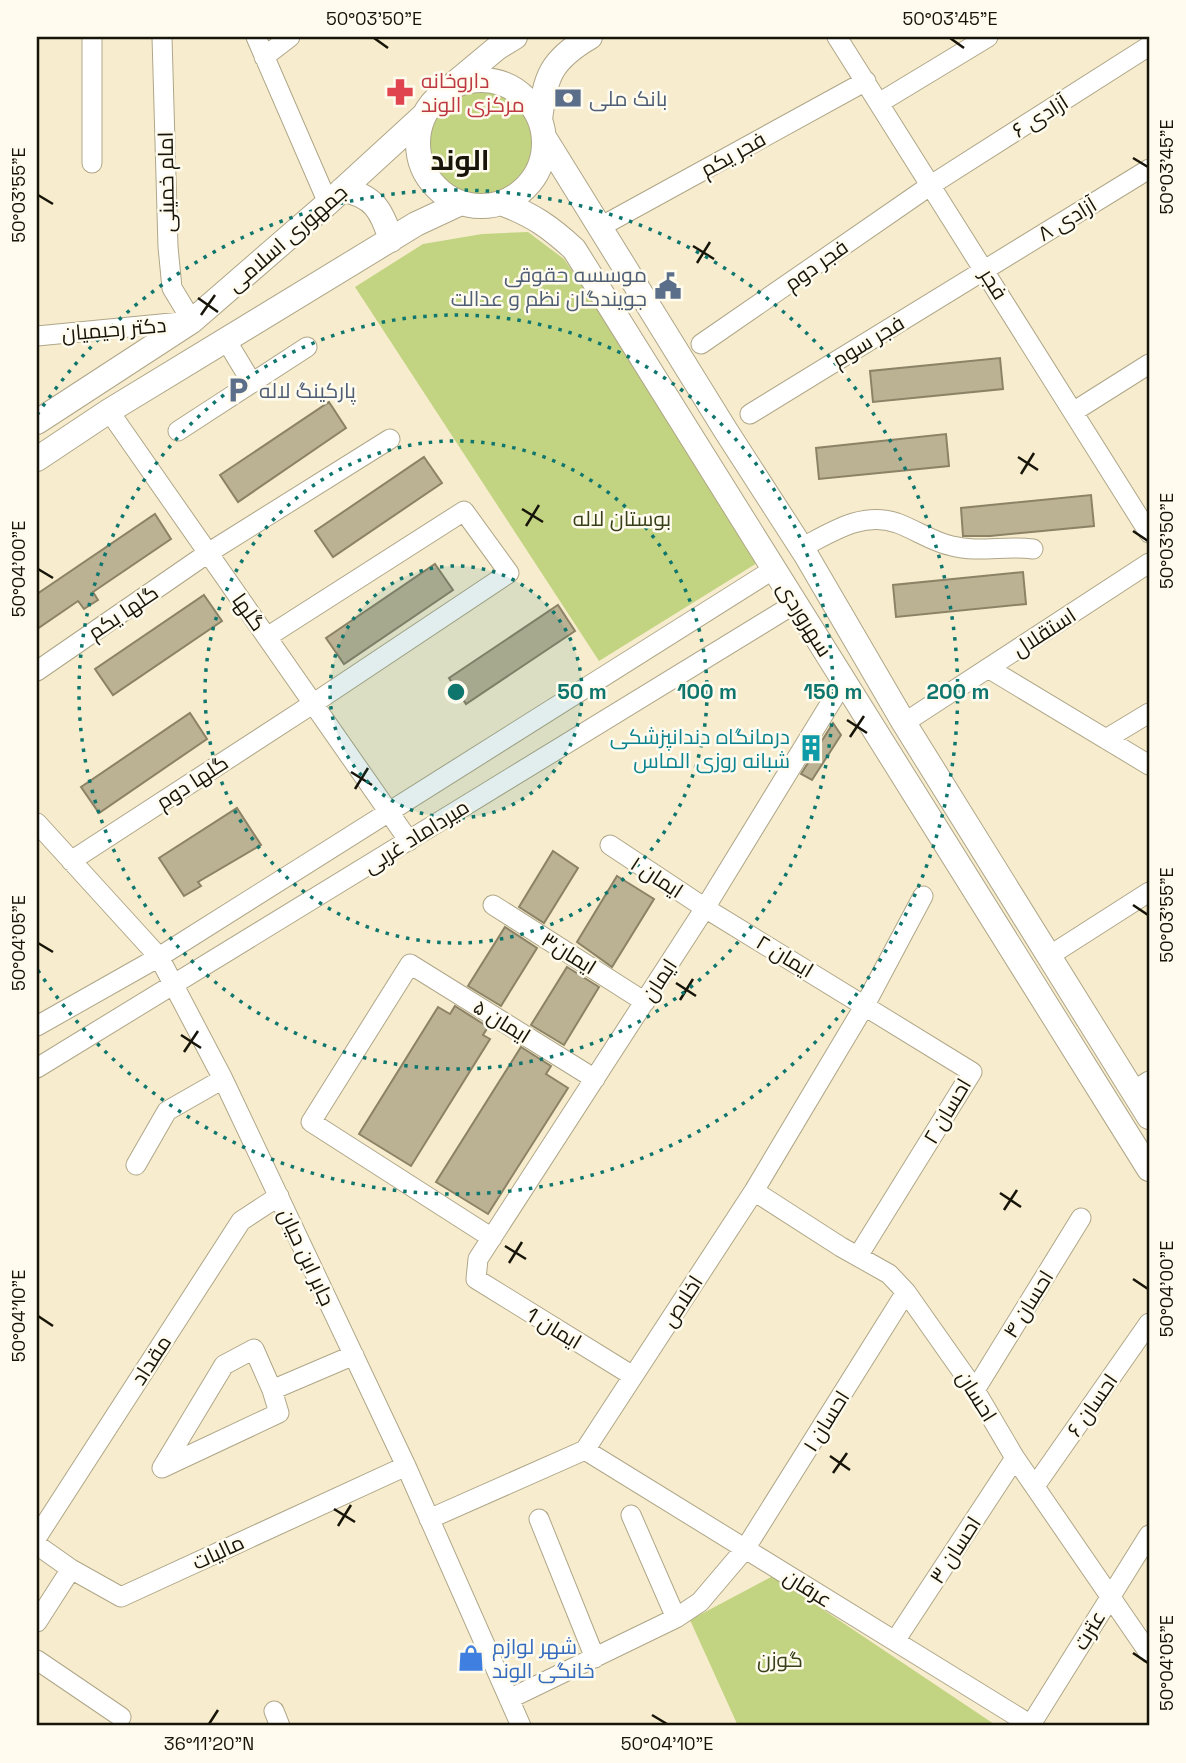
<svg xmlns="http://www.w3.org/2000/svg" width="1186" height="1763" font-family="'Space Grotesk',Cairo,sans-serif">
<rect width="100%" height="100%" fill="#f7edce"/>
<path fill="#c2d481" d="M418 143a63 63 0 1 1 126 0a63 63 0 1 1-126 0Z
M528,232L564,259L767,557L599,661L355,287L423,244L482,234Z
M773,1576L997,1726H738L690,1620Z"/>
<path fill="#bbb193" stroke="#8c8266" stroke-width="2" d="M1000,358L1003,389L873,402L870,371Z
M329,402L346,428L238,502L220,475Z
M946,434L949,466L819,479L816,448Z
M424,457L442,483L333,557L315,531Z
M1091,495L1094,526L990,536H963L961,508Z
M155,514L171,539L93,592L98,600L84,609L78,601L37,629V594Z
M435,564L453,590L344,664L326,638Z
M1023,572L1026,604L896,617L893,585Z
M204,595L222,621L113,695L95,669Z
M558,605L575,631L466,704L449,678Z
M190,713L207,739L99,813L81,787Z
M833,723L841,735L812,780L801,774Z
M237,808L261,845L198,882L201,886L184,896L159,858Z
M553,851L578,868L544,923L519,907Z
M617,876L654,899L612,967L577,942Z
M505,927L537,948L501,1006L468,986Z
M567,967L599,987L564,1045L531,1025Z
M455,1006L488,1027L483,1035L490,1039L411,1166L359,1134L438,1007L450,1014Z
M521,1047L551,1066L546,1074L568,1088L488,1214L436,1182Z"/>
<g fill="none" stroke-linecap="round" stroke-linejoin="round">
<defs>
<path id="minor" d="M92,37V163
M256,37L328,203
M837,37L1149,533
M264,57L290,37
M879,103L988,37
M600,227L866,81
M37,336L192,321L172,288L168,247L162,37
M226,340L252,383
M701,344L931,185L1149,46
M109,411L409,841
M1073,412L1149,364
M750,414L1149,169
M178,431L307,347
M801,548C832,532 862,511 897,523C916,530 933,542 952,546C979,553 1006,545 1033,549
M988,668L1149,765
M37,671L208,553L390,439
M904,723L1149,563
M1106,739L1149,713
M37,823L159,957L223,1079L406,1466L521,1726
M610,845L705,908L972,1072L858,1256
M71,861L314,703L509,573L464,511L267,637
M493,905L645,1002
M1049,956L1149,892
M37,1026L159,957L774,569
M37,1068L796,603
M1133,1091L1149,1081
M136,1165L167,1111L223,1079
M754,1191L841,1247L889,1274L906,1292L975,1390L1015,1458L1149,1653
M492,1238L311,1122L410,964L595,1079
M633,1376L476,1279L478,1259L705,908L844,681
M272,1390L254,1349L224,1365L162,1468L279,1413L272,1390L354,1355
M975,1390L1081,1218
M585,1450L1031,1725
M1035,1486L1149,1323
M631,1515L676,1618
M429,1519L585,1450L754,1191L865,1005L923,896
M539,1519L595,1658
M37,1537L241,1221L279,1196
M37,1545L71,1569L121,1597L406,1466
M37,1622L71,1569
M895,1641L1015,1458
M37,1660L121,1717
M509,1699L676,1618L700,1602L745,1549L906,1292
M274,1711L280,1726
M1030,1726L1149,1535"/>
<path id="major" d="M418 143a63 63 0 1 1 126 0a63 63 0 1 1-126 0Z
M455,83L497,48L515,37
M540,120C545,76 551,60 590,37
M544,137L726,431L806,555L904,723L1149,1117
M342,190C374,195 382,211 391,240
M501,203C533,215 550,227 574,249L1149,1169
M37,422L192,321L328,203L424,115
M37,459L109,411L416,224L461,203"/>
</defs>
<use href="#minor" stroke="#afa688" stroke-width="21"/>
<use href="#major" stroke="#afa688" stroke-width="26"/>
<use href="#minor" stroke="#fff" stroke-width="19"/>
<use href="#major" stroke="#fff" stroke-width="24"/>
</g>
<path fill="none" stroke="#171409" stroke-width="2.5" d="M374,38L388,48M950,38L964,48M1133,158L1148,167M38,195L53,204M693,246L714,259M697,263L710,242M198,298L218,312M201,315L215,295M1018,457L1038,470M1021,474L1034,453M522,509L543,522M526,526L539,505M1133,531L1148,541M38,569L53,578M847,720L867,733M850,737L864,716M351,772L372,785M355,789L368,768M1133,905L1148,915M38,943L53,952M676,983L696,996M680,1000L693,979M181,1035L201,1048M184,1052L198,1031M1000,1193L1021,1207M1004,1210L1017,1190M505,1246L526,1259M509,1263L522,1242M1133,1279L1148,1289M38,1316L53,1326M830,1456L850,1470M833,1473L847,1453M334,1509L355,1522M338,1526L351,1505M1133,1653L1148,1663M652,1715L667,1724M209,1724L218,1710"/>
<circle cx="456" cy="692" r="126" fill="#0f766e" fill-opacity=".12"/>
<g fill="none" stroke="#0f766e" stroke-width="3.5" stroke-dasharray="3.5 7">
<circle cx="456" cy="692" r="126"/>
<circle cx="456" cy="692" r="251"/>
<circle cx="456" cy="692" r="377"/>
<path d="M37 415A502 502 0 1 1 37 969"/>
</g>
<defs>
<symbol id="pharmacy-bare" viewBox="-9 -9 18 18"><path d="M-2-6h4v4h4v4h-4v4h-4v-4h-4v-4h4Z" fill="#e0444e" stroke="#fffbee" stroke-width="2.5" paint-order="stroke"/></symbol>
<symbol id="bank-bare" viewBox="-9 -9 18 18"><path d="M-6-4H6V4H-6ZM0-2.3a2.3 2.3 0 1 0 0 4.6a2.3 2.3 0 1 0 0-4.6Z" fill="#5c6f8a" stroke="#fffbee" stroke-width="2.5" paint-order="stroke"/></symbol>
<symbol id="civic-bare" viewBox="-9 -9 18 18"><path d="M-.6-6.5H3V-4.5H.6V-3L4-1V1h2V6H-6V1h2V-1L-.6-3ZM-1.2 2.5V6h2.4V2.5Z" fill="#5c6f8a" stroke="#fffbee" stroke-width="2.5" paint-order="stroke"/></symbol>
<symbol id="parking-bare" viewBox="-9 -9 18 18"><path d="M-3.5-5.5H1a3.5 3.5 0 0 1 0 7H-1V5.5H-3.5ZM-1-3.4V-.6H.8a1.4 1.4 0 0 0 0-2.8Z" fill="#5c6f8a" stroke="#fffbee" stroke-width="2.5" paint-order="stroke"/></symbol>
<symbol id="building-bare" viewBox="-9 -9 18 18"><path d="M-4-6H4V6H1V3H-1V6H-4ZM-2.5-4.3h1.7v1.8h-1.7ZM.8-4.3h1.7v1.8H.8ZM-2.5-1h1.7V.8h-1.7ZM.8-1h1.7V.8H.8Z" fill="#0f9aa8" stroke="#fffbee" stroke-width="2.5" paint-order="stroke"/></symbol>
<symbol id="shop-bare" viewBox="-9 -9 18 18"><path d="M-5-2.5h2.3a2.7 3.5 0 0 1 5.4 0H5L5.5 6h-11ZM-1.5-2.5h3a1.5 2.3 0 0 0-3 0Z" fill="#3f7fe0" stroke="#fffbee" stroke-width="2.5" paint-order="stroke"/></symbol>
</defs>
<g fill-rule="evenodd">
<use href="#pharmacy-bare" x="381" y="73" width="38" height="38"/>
<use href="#bank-bare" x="549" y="79" width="38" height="38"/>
<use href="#civic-bare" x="649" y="267" width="38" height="38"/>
<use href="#parking-bare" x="219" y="371" width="38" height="38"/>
<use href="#building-bare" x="792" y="729" width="38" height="38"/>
<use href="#shop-bare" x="452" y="1639" width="38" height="38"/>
</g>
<g text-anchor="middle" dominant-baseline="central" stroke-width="5" stroke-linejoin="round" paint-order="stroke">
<g font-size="21" fill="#be3a42" stroke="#fffbee" text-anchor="start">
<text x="421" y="80">داروخانه<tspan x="421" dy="24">مرکزی الوند</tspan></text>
</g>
<g font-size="21" fill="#4e5e75" stroke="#fffbee" text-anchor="start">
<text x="589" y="98">بانک ملی</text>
<text x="647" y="274" text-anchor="end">موسسه حقوقی<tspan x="647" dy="24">جویندگان نظم و عدالت</tspan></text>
<text x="259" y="390">پارکینگ لاله</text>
</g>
<g font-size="21" fill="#171409" stroke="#fffbee">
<text transform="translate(1040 116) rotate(-32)">آزادی ۶</text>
<text transform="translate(733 154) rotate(-29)">فجر یکم</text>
<text transform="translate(166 182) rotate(-91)">امام خمینی</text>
<text transform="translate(1067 219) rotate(-31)">آزادی ۸</text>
<text transform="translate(287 238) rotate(-41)">جمهوری اسلامی</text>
<text transform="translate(816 265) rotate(-35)">فجر دوم</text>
<text transform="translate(994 284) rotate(58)">فجر</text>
<text transform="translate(114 329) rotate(-5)">دکتر رحیمیان</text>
<text transform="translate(868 341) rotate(-31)">فجر سوم</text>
<text transform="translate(123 612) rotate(-34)">گلها یکم</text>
<text transform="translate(249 612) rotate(55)">گلها</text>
<text transform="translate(805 619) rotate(58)">سهروردی</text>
<text transform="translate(1044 632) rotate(-33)">استقلال</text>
<text transform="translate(192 782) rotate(-33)">گلها دوم</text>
<text transform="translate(416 836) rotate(-32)">میرداماد غربی</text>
<text transform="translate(657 877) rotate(33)">ایمان ۱</text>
<text transform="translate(569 953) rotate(32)">ایمان۳</text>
<text transform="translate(785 956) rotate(31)">ایمان ۲</text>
<text transform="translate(659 980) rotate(-57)">ایمان</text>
<text transform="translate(502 1021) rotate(32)">ایمان ۵</text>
<text transform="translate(947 1111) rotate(-59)">احسان ۲</text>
<text transform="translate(307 1257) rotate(65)">جابر ابن حیان</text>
<text transform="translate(682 1301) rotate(-57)">اخلاص</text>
<text transform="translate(1028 1304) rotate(-58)">احسان ۴</text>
<text transform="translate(554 1328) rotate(31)">ایمان 1</text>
<text transform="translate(151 1360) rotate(-57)">مقداد</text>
<text transform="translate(977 1396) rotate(58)">احسان</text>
<text transform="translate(1092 1405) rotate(-55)">احسان ۶</text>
<text transform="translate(826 1421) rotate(-58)">احسان ۱</text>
<text transform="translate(955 1550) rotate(-57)">احسان ۳</text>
<text transform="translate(218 1552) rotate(-25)">مالیات</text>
<text transform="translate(808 1588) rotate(32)">عرفان</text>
<text transform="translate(1089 1630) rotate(-59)">عترت</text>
</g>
<g font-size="21" fill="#384019" stroke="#fffbee">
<text x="622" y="518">بوستان لاله</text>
<text x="780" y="1659">گوزن</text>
</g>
<g font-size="21" fill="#0d838f" stroke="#fffbee" text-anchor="end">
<text x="790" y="736">درمانگاه دندان‍‍پزشکی<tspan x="790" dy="24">شبانه روزی الماس</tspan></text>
</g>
<g font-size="21" fill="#366cbe" stroke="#fffbee" text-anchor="start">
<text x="492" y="1646">شهر لوازم<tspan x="492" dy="24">خانگی الوند</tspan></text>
</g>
<g font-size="28" font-weight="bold" fill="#171409" stroke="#fffbee">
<text x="460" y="160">الوند</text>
</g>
</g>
<circle cx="456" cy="692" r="10" fill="#0f766e" stroke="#fffbee" stroke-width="3.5"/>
<g font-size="21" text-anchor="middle" font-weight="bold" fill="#0f766e" stroke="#fffbee" stroke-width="5" stroke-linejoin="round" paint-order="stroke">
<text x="582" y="699">50 m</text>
<text x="707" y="699">100 m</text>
<text x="833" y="699">150 m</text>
<text x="958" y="699">200 m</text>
</g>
<rect width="1186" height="1763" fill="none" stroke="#fffbee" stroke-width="77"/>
<rect x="38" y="38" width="1110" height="1686" fill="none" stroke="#171409" stroke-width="2.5"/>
<g font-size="18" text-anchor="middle" fill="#171409">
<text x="374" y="25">50°03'50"E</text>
<text x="950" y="25">50°03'45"E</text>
<text transform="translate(1167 167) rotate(-90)" y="6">50°03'45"E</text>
<text transform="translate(19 195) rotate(-90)" y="6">50°03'55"E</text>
<text transform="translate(1167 541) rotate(-90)" y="6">50°03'50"E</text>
<text transform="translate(19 569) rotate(-90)" y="6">50°04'00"E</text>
<text transform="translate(1167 915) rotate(-90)" y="6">50°03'55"E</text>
<text transform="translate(19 943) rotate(-90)" y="6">50°04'05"E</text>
<text transform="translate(1167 1289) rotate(-90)" y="6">50°04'00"E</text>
<text transform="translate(19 1316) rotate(-90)" y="6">50°04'10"E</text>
<text transform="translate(1167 1663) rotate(-90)" y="6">50°04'05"E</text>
<text x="209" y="1750">36°11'20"N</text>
<text x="667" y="1750">50°04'10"E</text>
</g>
</svg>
